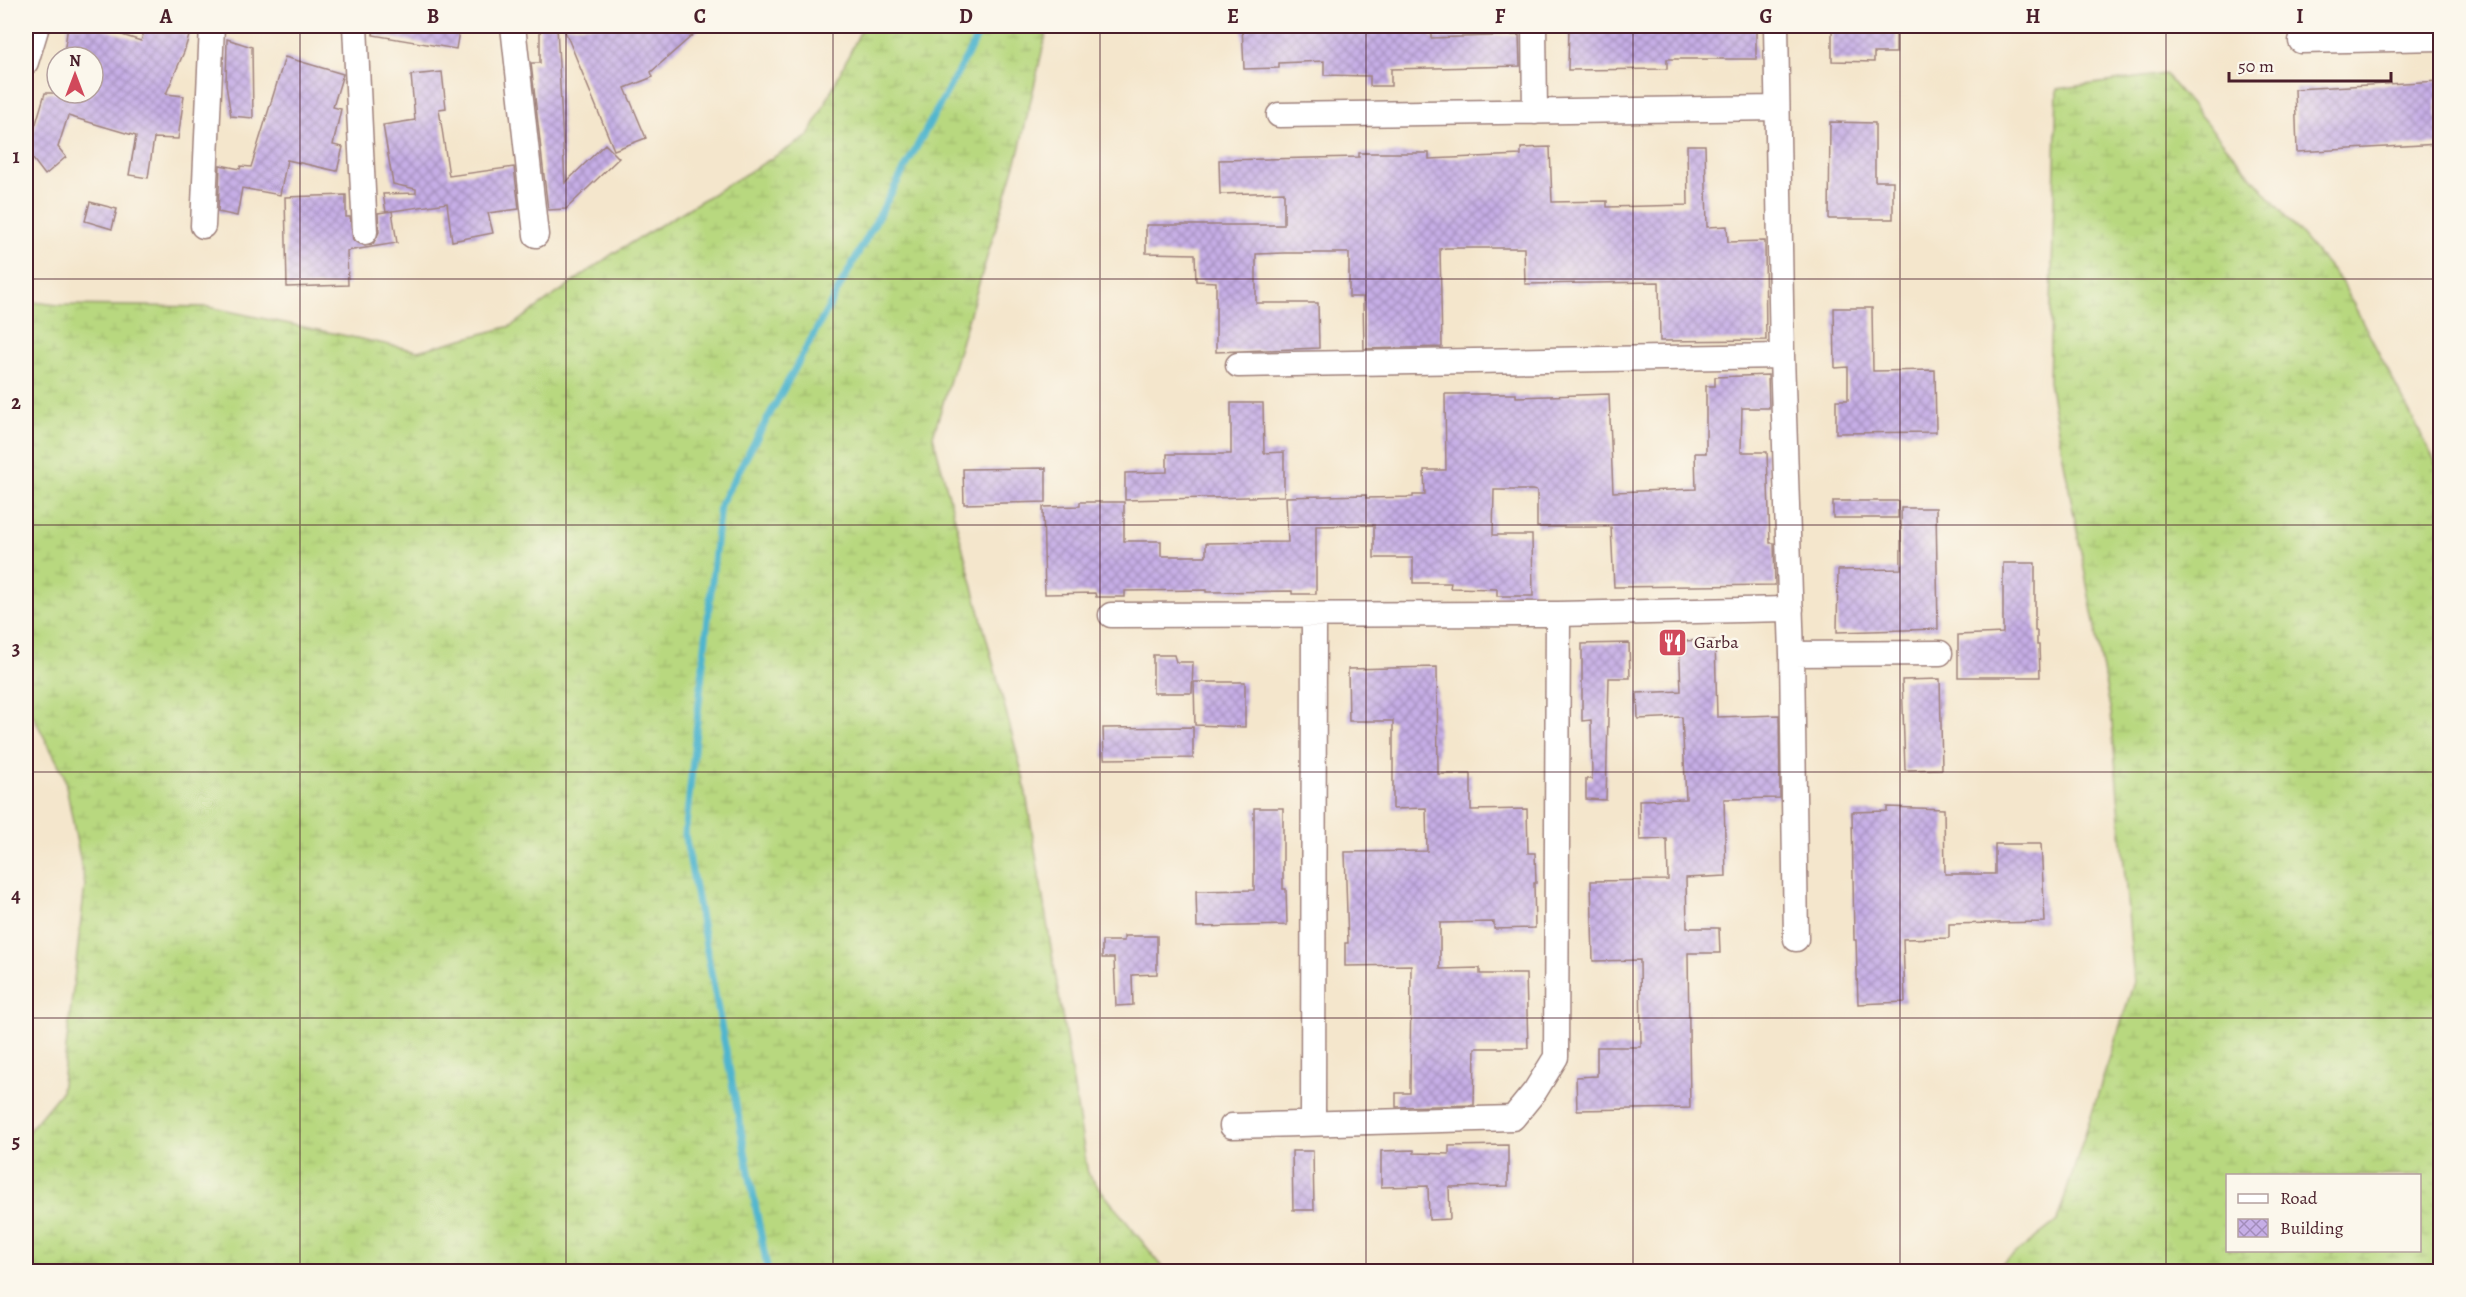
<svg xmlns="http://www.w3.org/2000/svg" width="2466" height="1297" font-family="Alegreya,serif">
<defs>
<pattern id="wetland-marsh" width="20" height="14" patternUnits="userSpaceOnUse" patternTransform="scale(1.5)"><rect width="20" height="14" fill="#b8d87f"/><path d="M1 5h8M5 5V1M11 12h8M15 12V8" fill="none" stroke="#a0b96e"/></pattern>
<pattern id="building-cross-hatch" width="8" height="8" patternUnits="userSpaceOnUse" patternTransform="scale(1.5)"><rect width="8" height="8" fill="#c6aee6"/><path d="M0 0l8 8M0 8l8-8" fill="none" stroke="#a38dbb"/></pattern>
</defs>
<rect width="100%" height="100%" fill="#fbf7ec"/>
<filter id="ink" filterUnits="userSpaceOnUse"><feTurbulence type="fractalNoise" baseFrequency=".0167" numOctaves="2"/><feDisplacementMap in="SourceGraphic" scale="12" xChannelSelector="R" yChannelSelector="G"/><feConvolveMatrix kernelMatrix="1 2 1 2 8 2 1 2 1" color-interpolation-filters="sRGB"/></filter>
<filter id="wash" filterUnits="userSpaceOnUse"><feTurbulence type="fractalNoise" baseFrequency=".008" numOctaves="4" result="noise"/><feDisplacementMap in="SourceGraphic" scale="24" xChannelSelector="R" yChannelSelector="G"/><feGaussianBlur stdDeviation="1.35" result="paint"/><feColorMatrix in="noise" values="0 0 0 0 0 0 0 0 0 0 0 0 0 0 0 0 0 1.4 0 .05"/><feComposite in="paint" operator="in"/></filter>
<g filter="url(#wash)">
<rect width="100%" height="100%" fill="#f4e6cc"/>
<path fill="url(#wetland-marsh)" stroke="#817c55" stroke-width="1.5" fill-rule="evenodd" d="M863,26H1048L1019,151L933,436L1023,776L1088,1174L1166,1271H26V1134L61,1092L85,885L64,775L30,710L26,696V301L58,305L209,307L418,351L511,326L614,253L809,136Z
M2165,74L2343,284L2440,471V1271H1993L2057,1221L2134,982L2111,713L2049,382L2057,89ZM2228,1176H2420V1250H2228Z"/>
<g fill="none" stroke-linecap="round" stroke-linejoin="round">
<path stroke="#4fb5ce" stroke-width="7" d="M768,1272L685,835L720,505L983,26"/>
</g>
<g id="blocks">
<path fill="url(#building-cross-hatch)" d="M68,26H94L141,41L146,26H158L189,36L184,52L166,94L184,96L178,139L154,138L148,178L129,175L136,136L68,116L58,147L66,157L45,175L26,150L27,136L32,137L45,93H93V56L64,53Z
M374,26H460L456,49L373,35Z
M540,26H557L565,183L605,144L619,158L566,209L548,210L531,63H540Z
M563,26H703L651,72L653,77L625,88L646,138L614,150Z
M1242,26H1431V38L1519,35L1520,66L1391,69V86H1370V76L1324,75V61L1279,63V68L1244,69Z
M1569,26H1756V59H1667V69L1568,70Z
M1832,26H1876V33L1896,32V53H1874V62L1832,61Z
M227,39L252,47L253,118L231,116L226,85Z
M285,57L343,74L333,107L341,109L333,145L343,147L337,171L287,160L280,195L242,188L237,216L218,212L220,165L240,169L241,166L251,167Z
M442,72L446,108L439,109L449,176L514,167L519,209L488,213L493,233L452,241L447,203L386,212L383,194L416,193V189L393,184L383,125L415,120L411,75Z
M2440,81V99H2436L2439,144L2297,152L2295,89Z
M1830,122L1875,123V181H1893V219H1829Z
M1687,145H1705L1707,227L1727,226L1728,242L1765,241L1766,340L1660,341L1659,282L1525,284L1524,248H1446L1440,249L1442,347L1364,349L1363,297H1349V253H1284L1256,254V303H1318L1319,348L1216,352V282L1196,281L1195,254L1146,253V225H1284V192L1220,194L1219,160L1359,157V153H1429V159L1521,155V148L1550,147L1552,202L1607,201V207L1688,205Z
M346,195V217H350L353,240L365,246L373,244L379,232L378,213L392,211L397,243L347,251L348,285L287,287L285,197Z
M90,202L117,209L112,229L85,221Z
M1834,308H1872L1873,371L1935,370L1936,432L1836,433V400H1848V367L1835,368Z
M1768,375L1769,408H1742L1741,452H1767L1770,543H1774L1775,585L1614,587L1611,527H1537V491L1532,490H1494L1493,535H1532L1533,596H1497V589L1450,588L1451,583H1413V558H1374V525L1316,526V594H1292V591L1206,592V590L1125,591V597H1096L1095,593L1045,594L1043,507L1080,506V502H1124V541H1161V556H1206V543L1288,542L1286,497L1366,495V498L1413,497V495H1425L1424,470H1446L1445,394H1516V397L1609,394L1613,492L1696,489L1695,453H1706V386H1715V377Z
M1231,403H1263L1264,453L1284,452V496L1125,500V473L1167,472V454H1231Z
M1046,468V502L964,504L963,469Z
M1833,501H1898V518H1833Z
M1901,508H1936L1938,629L1837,632L1838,570L1901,569Z
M2003,563H2035V631H2037V645H2039L2040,677H1958V635L2003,633Z
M1715,640L1717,717L1779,715L1780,798L1724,799L1726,876L1686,878L1687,928H1719L1720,953H1688L1690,1108L1577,1110L1576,1077L1597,1076V1047H1641L1640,960L1593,961L1591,881L1668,880L1667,839L1640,840L1639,800L1686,799L1682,717L1638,719L1637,693L1681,691L1679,641Z
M1629,643L1630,678H1609L1606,800L1586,799V779H1592L1591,720L1582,721V644Z
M1153,655H1174L1176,662H1193L1192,693H1153Z
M1437,667L1438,774H1471V810L1527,809L1528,853H1535L1536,883H1534L1535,928L1494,929V922L1440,923V969L1480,968V974H1526L1528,1048H1475L1474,1105L1396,1107V1093H1410L1411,965L1345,966V943H1348L1345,852L1427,851L1426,808L1393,809V721H1349L1348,669Z
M1940,679L1942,769L1905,770L1902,680Z
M1194,682H1245V727L1195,725Z
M1193,727V758L1104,759L1103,728Z
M1887,807L1944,809L1945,874H1995V844H2041L2045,922L1949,924V938L1903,939L1905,1002L1858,1004L1856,940H1854L1852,812L1887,811Z
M1254,808H1283V889H1286L1287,925L1197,927L1196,891L1254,890Z
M1124,936H1157V974L1132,975L1133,1005L1116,1006L1114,958H1102V941H1124Z
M1508,1145V1186L1449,1187L1450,1219L1429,1220L1428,1186L1381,1187V1151L1414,1150V1153L1449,1154V1146Z
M1292,1151H1313L1314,1210H1293Z"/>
</g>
</g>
<g filter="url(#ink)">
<use href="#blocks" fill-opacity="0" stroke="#9f827c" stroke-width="1.5"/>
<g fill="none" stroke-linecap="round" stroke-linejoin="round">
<defs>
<path id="minor" d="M355,26L365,232
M513,26L536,235
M1534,26L1535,112
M1776,26L1782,356L1792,654L1796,939
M2301,41L2440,38
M26,62L37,26
M1279,115L1777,108
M203,226L212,26
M1238,365L1782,356
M1111,615L1558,614L1791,609
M1792,654L1940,653
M1313,1123L1314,615
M1232,1126L1513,1118L1535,1091L1556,1057L1558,614"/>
</defs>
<use href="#minor" stroke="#9f827c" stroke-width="27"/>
<use href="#minor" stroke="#fff" stroke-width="24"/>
</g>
</g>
<path fill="none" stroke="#4a1f2b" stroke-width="1.5" stroke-opacity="0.55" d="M300,26V1272M566,26V1272M833,26V1272M1100,26V1272M1366,26V1272M1633,26V1272M1900,26V1272M2166,26V1272M26,279H2440M26,525H2440M26,772H2440M26,1018H2440"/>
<defs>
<symbol id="restaurant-square" viewBox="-11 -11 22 22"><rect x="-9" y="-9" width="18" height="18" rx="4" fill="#d1495b" stroke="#fbf7ec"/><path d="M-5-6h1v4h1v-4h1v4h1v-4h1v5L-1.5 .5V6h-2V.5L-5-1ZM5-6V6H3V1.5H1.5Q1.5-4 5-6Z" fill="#fff"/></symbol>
</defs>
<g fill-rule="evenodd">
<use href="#restaurant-square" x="1656" y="626" width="33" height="33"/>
</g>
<g text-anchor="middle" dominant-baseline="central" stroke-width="5" stroke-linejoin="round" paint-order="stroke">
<g font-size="18" fill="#4a1f2b" stroke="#fbf7ec" text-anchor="start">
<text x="1694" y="642">Garba</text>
</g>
</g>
<rect width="2466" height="1297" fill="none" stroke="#fbf7ec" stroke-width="66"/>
<rect x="2226" y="1174" width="195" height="78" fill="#fbf7ec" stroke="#b4a19f" stroke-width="1.5"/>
<rect x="2238" y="1194" width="30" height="9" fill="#ffffff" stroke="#b4a19f" stroke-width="1.5"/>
<text x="2280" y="1204" font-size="18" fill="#4a1f2b">Road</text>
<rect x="2238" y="1219" width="30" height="18" fill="url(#building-cross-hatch)" stroke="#b4a19f" stroke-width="1.5"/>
<text x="2280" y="1234" font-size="18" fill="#4a1f2b">Building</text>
<g transform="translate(75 75)"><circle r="28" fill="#fbf7ec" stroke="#b4a19f" stroke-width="1.5"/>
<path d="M0-4.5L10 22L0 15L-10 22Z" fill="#d1495b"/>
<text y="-9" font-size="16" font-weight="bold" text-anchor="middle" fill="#4a1f2b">N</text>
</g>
<path d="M2229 72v9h162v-9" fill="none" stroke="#4a1f2b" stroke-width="3"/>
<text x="2238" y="72" font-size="18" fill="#4a1f2b" stroke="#fbf7ec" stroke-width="4.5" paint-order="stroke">50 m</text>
<rect x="33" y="33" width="2400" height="1231" fill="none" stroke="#4a1f2b" stroke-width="2"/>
<g font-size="20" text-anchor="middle" font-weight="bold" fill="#4a1f2b">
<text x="166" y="23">A</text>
<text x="433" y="23">B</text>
<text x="700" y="23">C</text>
<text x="966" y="23">D</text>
<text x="1233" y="23">E</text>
<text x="1500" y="23">F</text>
<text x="1766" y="23">G</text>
<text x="2033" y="23">H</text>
<text x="2300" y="23">I</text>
<text x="16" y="163">1</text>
<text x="16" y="409">2</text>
<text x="16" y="655">3</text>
<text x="16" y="902">4</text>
<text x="16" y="1148">5</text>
</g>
</svg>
